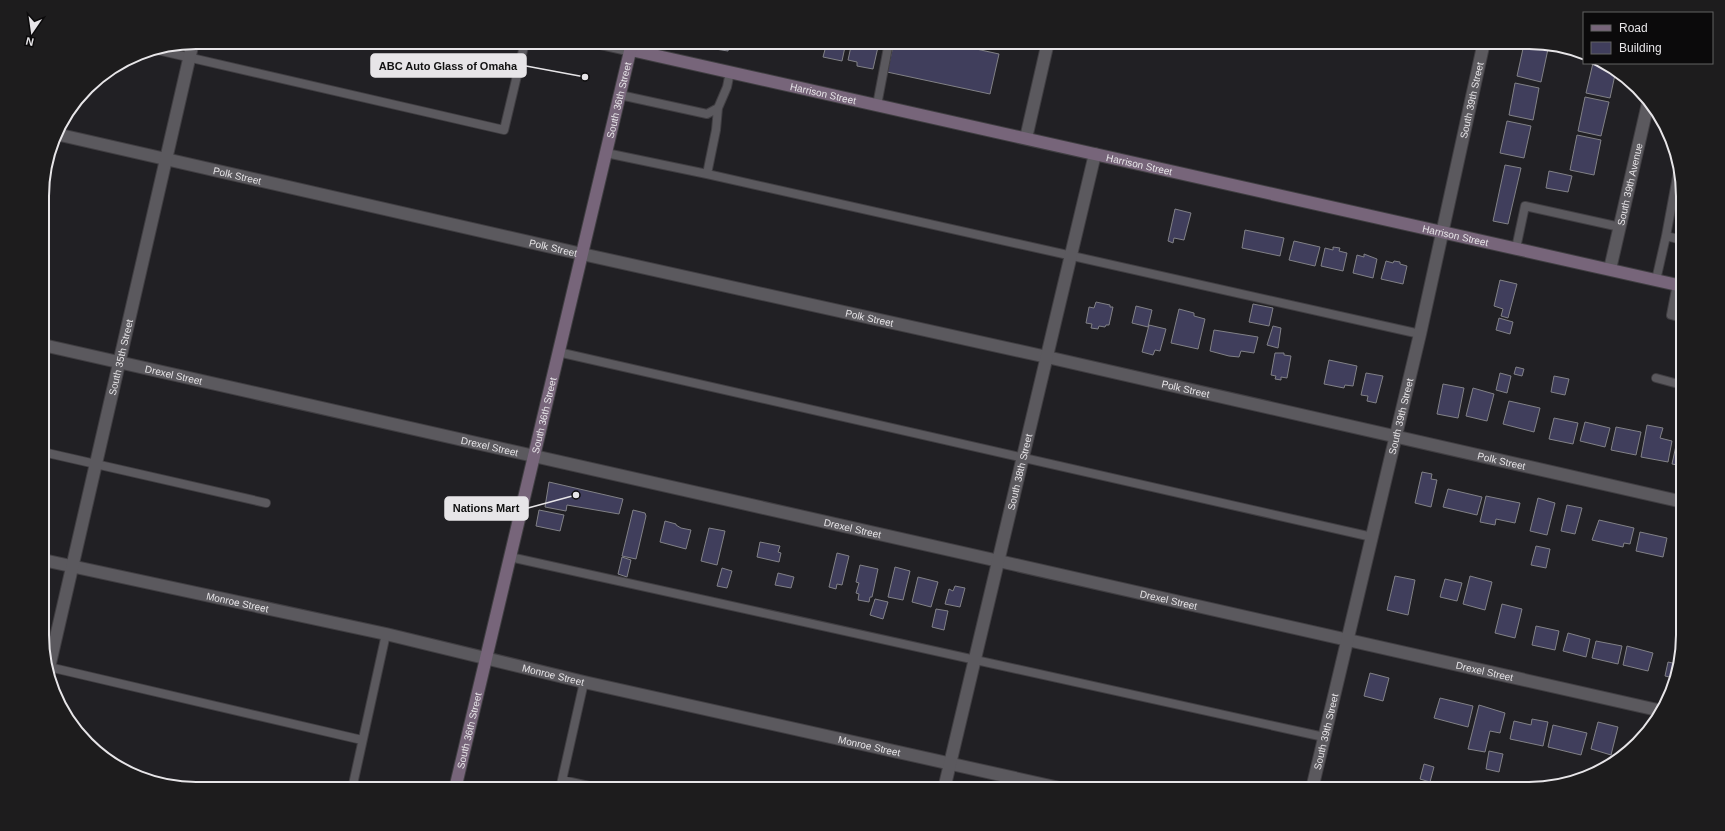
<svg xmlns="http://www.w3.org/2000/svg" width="1725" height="831" font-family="Helvetica,sans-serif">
<rect width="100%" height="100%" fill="#212024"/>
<path fill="#403e5c" stroke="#818186" d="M717,42H730L728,51L715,49Z
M827,42H846L842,61L823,57Z
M852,42L878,47L873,69L857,66V62L848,60Z
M894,42H944L999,54L990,94L887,72Z
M1524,44L1548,49L1541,82L1517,76Z
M1593,63H1604L1616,70L1610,98L1586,93Z
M1515,83L1539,88L1533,120L1509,115Z
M1585,97L1609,102L1601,136L1578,131Z
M1507,121L1531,126L1524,158L1500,153Z
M1577,135L1601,140L1594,175L1570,170Z
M1505,165L1521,168L1508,224L1493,221Z
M1549,171L1572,176L1568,192L1546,188Z
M1175,209L1191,213L1184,240L1174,238L1173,243L1168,241Z
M1245,230L1284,238L1280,256L1242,248Z
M1294,241L1320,247L1315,266L1289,260Z
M1333,247L1340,248L1339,251L1347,253L1343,271L1321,266L1325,248L1333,250Z
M1364,254L1377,259L1373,278L1353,273L1357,255L1364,257Z
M1386,261L1393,263L1394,261L1400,262V264L1407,266L1403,284L1381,279Z
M1500,280L1517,284L1508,318L1501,316L1503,309L1494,306Z
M1096,302L1110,305V307H1113L1109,325H1106L1105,327L1099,326L1098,329L1091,328L1092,324L1086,323L1089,307L1094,308Z
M1253,304L1273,308L1269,326L1249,322Z
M1136,306L1152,310L1148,327L1132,323Z
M1179,309L1194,313V316L1205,319L1198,349L1171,343Z
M1499,318L1513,322L1510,334L1496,330Z
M1149,325L1166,329L1160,351L1155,350L1153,355L1142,352Z
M1273,326L1281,328L1278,348L1267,345Z
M1214,330L1258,337L1254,353L1241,351L1239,357L1229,356L1210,351Z
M1275,353H1284V355L1291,356L1287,378L1281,377V380L1275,379L1276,376L1271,375Z
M1329,360L1357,366L1353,386L1345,385L1344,388L1324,384Z
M1516,367L1524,369L1522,376L1514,374Z
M1366,373L1383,376L1376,403L1367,401L1368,396L1361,395Z
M1500,373L1511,376L1507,393L1496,390Z
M1554,376L1569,379L1565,395L1551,392Z
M1443,384L1464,388L1458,418L1437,414Z
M1473,388L1494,394L1487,421L1466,416Z
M1509,401L1540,408L1534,432L1503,424Z
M1554,418L1578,423L1573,444L1549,439Z
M1585,422L1610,428L1605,447L1580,441Z
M1647,425L1663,428L1660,438L1672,441L1668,462L1641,457Z
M1616,427L1641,432L1636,455L1611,450Z
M1677,441L1682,442L1683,466L1672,464Z
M1422,472L1432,474L1431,479L1437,480L1431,507L1415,503Z
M549,482L623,499L619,514L567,505L566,511L545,507Z
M1448,489L1482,497L1477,515L1443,507Z
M1486,496L1520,503L1515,523L1496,519L1495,525L1480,522Z
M1538,498L1555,503L1547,535L1530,531Z
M1567,505L1582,508L1575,534L1561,531Z
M539,510L564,515L560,531L536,526Z
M633,510L645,513L646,516L636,559L622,556Z
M1599,520L1634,528L1630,544L1624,543L1623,547L1592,540Z
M665,521L676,524V525L681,528L691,530L686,549L660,542Z
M709,528L725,531L717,565L701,561Z
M1640,532L1667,538L1663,557L1636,551Z
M760,542L780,546L778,552L781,553L779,562L757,557Z
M1683,543V569L1678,568Z
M1536,546L1550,549L1546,568L1531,565Z
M837,553L849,556L842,585L837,584L836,589L829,587Z
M622,557L631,560L627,577L618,574Z
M860,565L878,569L872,597H870L869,602L858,600L859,594L856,593L859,583L856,582Z
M895,567L910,571L903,600L888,597Z
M722,568L732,571L727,588L717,586Z
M778,573L794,577L791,588L775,585Z
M1395,576L1415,580L1408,615L1387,610Z
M1470,576L1492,582L1485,610L1463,604Z
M918,577L938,582L931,607L912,602Z
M1445,579L1462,583L1457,601L1440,597Z
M955,586L965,588L960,607L945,604L949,589L953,591Z
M875,599L888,602L883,619L870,615Z
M1502,604L1522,609L1515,638L1495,633Z
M936,609L948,611L944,630L932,627Z
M1536,626L1559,631L1555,650L1532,645Z
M1568,633L1590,639L1586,657L1563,651Z
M1596,641L1622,646L1618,664L1592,658Z
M1627,646L1653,653L1648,671L1623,665Z
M1668,662L1677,664L1674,678L1665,676Z
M1370,673L1389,678L1383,701L1364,696Z
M1440,698L1473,706L1468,727L1434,718Z
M1479,705L1505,713L1500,733L1490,731L1485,752L1468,749Z
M1532,719L1548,722L1543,746L1510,739L1514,721L1531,725Z
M1598,722L1618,727L1611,755L1591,749Z
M1553,725L1587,733L1581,755L1548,747Z
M1489,751L1503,754L1499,772L1486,769Z
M1424,764L1434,767L1430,782L1420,779Z"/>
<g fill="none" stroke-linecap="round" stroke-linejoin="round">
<defs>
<path id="service" d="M157,50L504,130L525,42
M620,95L707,114L718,108L727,87L730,72
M877,105L889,42
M606,153L707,174L1420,334
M707,174L716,130L718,108
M1666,236L1679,166
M1516,248L1525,206L1620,227
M1656,280L1666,236L1682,240
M1677,284L1671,315L1682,318
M558,352L1372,537
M1656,378L1682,385
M43,452L266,503
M510,557L1324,737
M49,667L362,740
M562,780L602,789
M352,789L386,634
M560,789L584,682"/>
<g id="minor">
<path id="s1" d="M56,134L582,254L1047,357L1683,502"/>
<path d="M1026,138L1048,42"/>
<path id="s2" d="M1610,269L1649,99"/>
<path id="s3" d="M43,345L1662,711"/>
<path id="s4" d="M43,560L386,634L584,682L1064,789"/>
<path id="s5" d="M48,672L193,42"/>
<path id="s6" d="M944,789L1095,154"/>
<path id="s7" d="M1312,789L1420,334L1484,42"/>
</g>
<path id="tertiary" d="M596,42L631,50"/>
<g id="secondary">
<path id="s8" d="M631,50L1682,286"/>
<path id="s9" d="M455,789L632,43"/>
</g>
</defs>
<use href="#service" stroke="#403e42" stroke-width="10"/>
<use href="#minor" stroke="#403e42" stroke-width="14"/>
<use href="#tertiary" stroke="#403e42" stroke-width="14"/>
<use href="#secondary" stroke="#403e42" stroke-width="14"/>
<use href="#service" stroke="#5b595e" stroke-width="8"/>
<use href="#minor" stroke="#5b595e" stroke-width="12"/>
<use href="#tertiary" stroke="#5b595e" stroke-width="12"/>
<use href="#secondary" stroke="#77657a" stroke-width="12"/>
</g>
<g text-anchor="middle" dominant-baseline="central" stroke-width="3.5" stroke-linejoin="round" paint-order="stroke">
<g font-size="10" fill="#e7e5e8" stroke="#0b0a0b">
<text stroke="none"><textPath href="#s8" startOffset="197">Harrison Street</textPath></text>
<text stroke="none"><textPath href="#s9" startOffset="708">South 36th Street</textPath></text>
<text stroke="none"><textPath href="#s7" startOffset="707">South 39th Street</textPath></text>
<text stroke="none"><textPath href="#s8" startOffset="521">Harrison Street</textPath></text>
<text stroke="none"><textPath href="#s1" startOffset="186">Polk Street</textPath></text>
<text stroke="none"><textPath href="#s2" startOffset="87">South 39th Avenue</textPath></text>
<text stroke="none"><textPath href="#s8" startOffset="845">Harrison Street</textPath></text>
<text stroke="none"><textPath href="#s1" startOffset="510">Polk Street</textPath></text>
<text stroke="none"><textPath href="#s1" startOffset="834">Polk Street</textPath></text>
<text stroke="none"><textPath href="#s5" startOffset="323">South 35th Street</textPath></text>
<text stroke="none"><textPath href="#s3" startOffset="134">Drexel Street</textPath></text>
<text stroke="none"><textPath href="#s1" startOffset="1158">Polk Street</textPath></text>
<text stroke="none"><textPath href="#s9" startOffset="384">South 36th Street</textPath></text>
<text stroke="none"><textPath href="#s7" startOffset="383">South 39th Street</textPath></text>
<text stroke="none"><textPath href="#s3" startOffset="458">Drexel Street</textPath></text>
<text stroke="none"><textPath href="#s1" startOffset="1482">Polk Street</textPath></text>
<text stroke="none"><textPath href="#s6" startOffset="326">South 38th Street</textPath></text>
<text stroke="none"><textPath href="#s3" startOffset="830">Drexel Street</textPath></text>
<text stroke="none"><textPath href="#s3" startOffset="1154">Drexel Street</textPath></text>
<text stroke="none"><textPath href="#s4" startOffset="199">Monroe Street</textPath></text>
<text stroke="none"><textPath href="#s3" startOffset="1478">Drexel Street</textPath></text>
<text stroke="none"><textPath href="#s4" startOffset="523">Monroe Street</textPath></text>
<text stroke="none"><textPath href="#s9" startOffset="60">South 36th Street</textPath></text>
<text stroke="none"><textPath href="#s7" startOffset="59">South 39th Street</textPath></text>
<text stroke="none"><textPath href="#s4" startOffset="847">Monroe Street</textPath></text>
</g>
</g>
<path d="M0 0H1725V831H0ZM196 49H1529A147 147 0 0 1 1676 196V635A147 147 0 0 1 1529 782H196A147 147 0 0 1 49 635V196A147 147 0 0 1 196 49Z" fill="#1d1c1d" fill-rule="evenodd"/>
<path fill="none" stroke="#e7e5e8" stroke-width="2" d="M196 49H1529A147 147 0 0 1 1676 196V635A147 147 0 0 1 1529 782H196A147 147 0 0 1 49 635V196A147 147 0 0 1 196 49Z"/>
<path fill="none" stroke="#e7e5e8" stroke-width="1.5" d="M585 77L526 66M576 495L528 508"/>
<g fill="#e7e5e8" stroke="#0b0a0b" stroke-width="1.5">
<circle cx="585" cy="77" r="4"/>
<circle cx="576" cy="495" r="4"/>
</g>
<g fill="#e7e5e8" stroke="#e7e5e8" stroke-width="1.5">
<rect x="371" y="54" width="155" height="23" rx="4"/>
<rect x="445" y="497" width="83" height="23" rx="4"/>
</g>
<g font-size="11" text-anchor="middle" font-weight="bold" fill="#111">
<text x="448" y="70">ABC Auto Glass of Omaha</text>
<text x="486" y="512">Nations Mart</text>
</g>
<rect x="1583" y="12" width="130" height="52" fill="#0b0a0b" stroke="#636263"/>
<rect x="1591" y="25" width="20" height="6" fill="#77657a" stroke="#636263"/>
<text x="1619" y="32" font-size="12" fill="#e7e5e8">Road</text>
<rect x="1591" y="42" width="20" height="12" fill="#403e5c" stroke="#636263"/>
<text x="1619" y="52" font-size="12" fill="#e7e5e8">Building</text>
<g transform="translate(32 32) rotate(193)" stroke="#0b0a0b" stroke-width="3" paint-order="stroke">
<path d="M0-3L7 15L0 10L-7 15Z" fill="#e7e5e8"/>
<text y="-6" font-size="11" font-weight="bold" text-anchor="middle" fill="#e7e5e8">N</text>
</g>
</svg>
